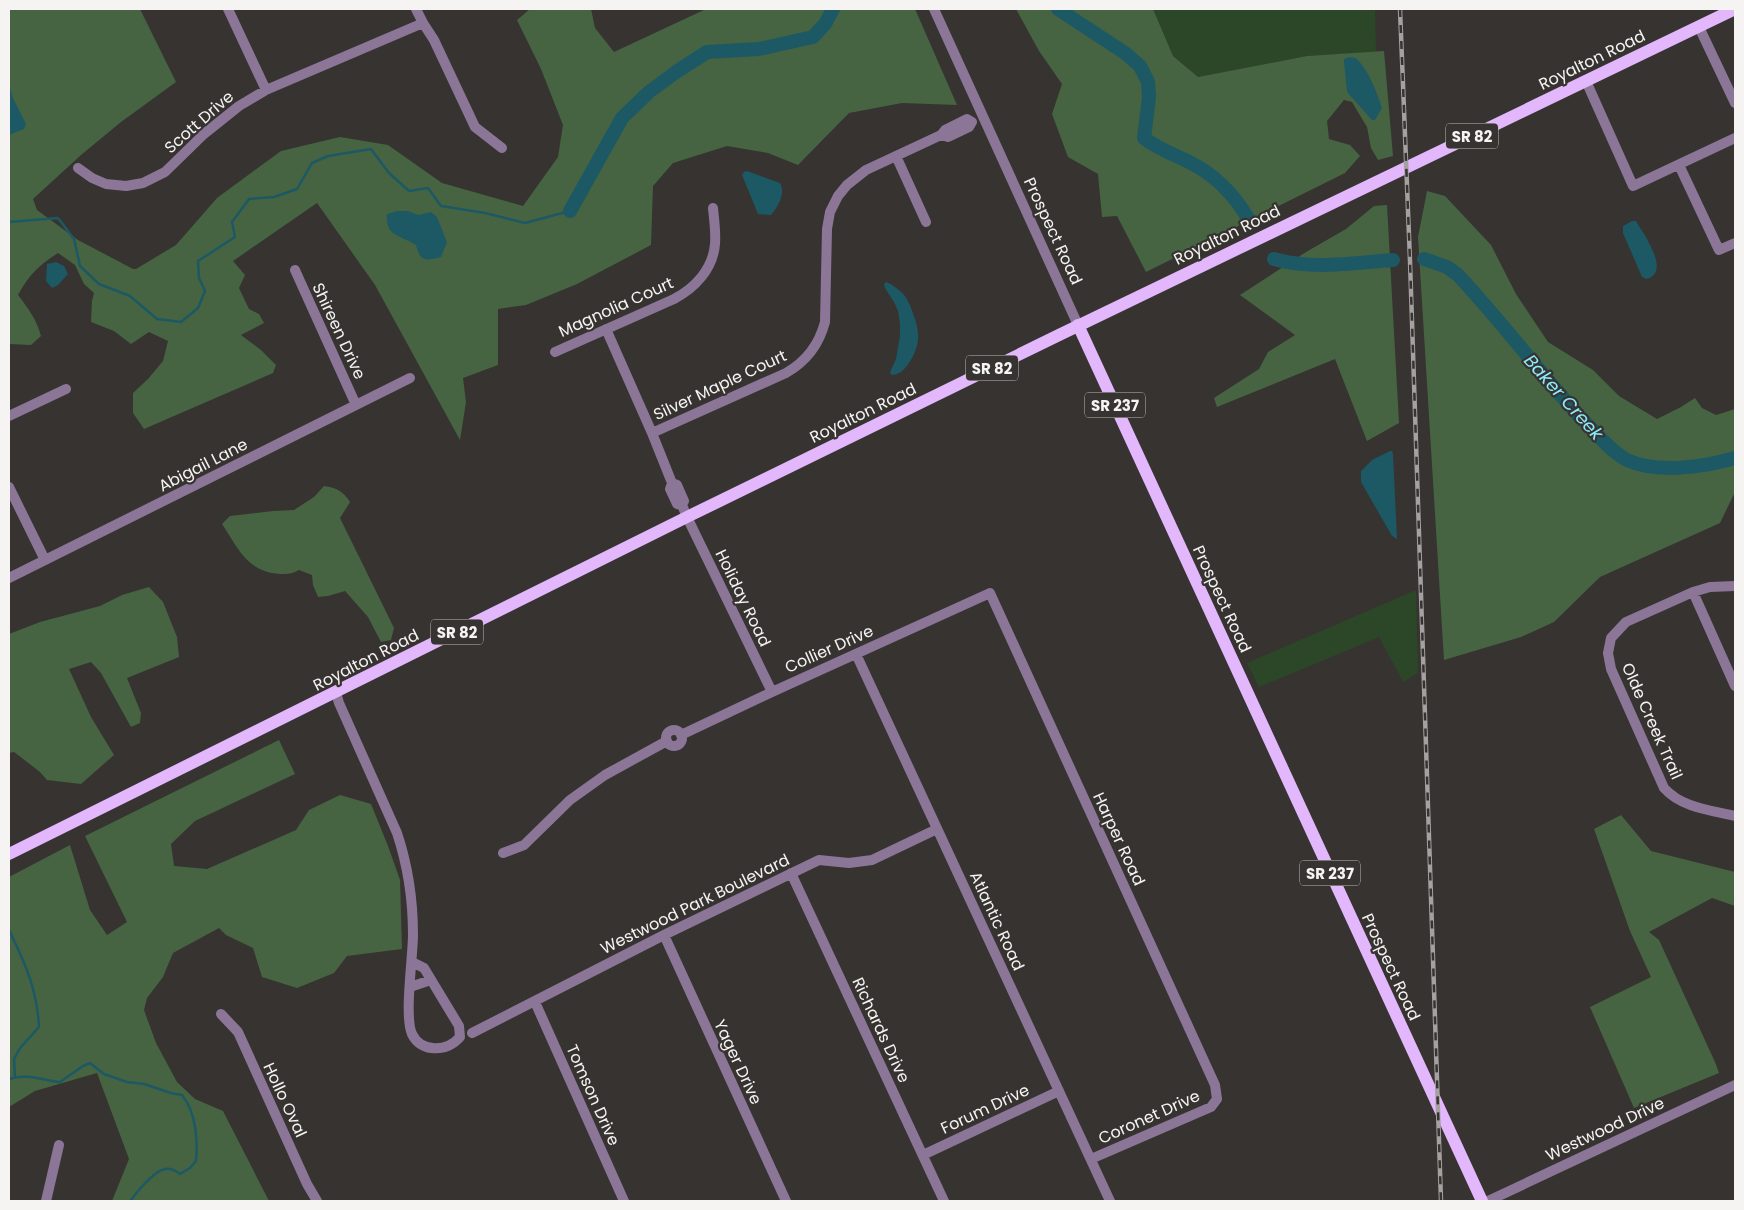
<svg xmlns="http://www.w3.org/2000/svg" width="1744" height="1210" font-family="Poppins,sans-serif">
<rect width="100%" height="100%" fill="#363331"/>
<path fill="#2c4728" d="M1153,9H1375L1376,52L1307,56L1198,77L1173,56Z
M1416,590L1418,673L1403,682L1379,637L1259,687L1247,663Z"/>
<path fill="#466442" d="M9,9H140L176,82L121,122L81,155L33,199L37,210L78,240L133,269H136L176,245L217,198L281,151L340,137L388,145L442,183L523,206L558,157L563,125L541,69L517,20L530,9H591L595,28L614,52L706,9H915L957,105L902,103L849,113L798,165L768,153L727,146L673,163L653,186L651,245L577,284L526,305L498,309V365L463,378L466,402L460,440L375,285L317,203L233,261L245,275L239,288L249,309L259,314L264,323L241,335L261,350L276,365L273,373L144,429L133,413V393L148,379L163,361L168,341L149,332L131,344L114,331L91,322L92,301L94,293L84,284L75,265L58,253C39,265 29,275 18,295C28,308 37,320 41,336L31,345L9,344Z
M1016,9H1153L1173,56L1198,77L1307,56L1384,51L1393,156L1378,160L1371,148L1367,127L1352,102L1344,100L1327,121L1329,139L1350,145L1360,156L1345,173L1146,272L1117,216L1102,217L1098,174L1068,157L1052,114L1062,84L1039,51Z
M1427,191L1445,196L1491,245L1516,294L1548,342L1593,370L1619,396L1657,419L1681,407L1695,398L1702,408L1716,415L1735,409V492L1720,523L1600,577L1554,622L1521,637L1444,660L1418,237Z
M1387,205L1399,423L1367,441L1335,359L1217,407L1214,398L1259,369L1268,352L1295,335L1240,295L1306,252L1346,229L1374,206Z
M324,486C337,488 343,491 350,502L340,518L394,628L391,640L381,642L368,617L345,591L328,596L318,597L313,585L312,575L299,570C292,574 288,574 280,574C247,572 238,548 222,524L230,516L273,511L294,510L314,497Z
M149,587L163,602L177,637L179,657L127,678L141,713L140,723L131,727L101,673L91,662L69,669L91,717L114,755L81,784L47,780L40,772L14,752L9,753V634L40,622L100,606L122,595Z
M279,740L295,774L195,821L171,844L174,866L207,869L296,830L309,810L340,795L371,804L388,846L400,880L402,949L347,956L334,973L297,988L262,977L253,948L226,935L219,928L173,953L163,977L147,998L144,1010L156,1043L177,1082L195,1099L223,1111L269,1201H112L129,1159L97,1073L35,1091L9,1107V877L70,845L90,910L107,935L127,922L85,836Z
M1621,815L1651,851L1735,872V906L1712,898L1649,932L1659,940L1715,1062L1719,1073L1634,1108L1590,1007L1651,977L1630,931L1594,829Z"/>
<path fill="#1c5965" d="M1349,57L1356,58C1369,71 1376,90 1382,108L1375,120H1372L1347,92L1344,62V59Z
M9,85L13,98L26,124L24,129L9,135Z
M747,171L780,183C786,193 778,207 771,215L758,214L742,175L744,172Z
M397,211H408L418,215L431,212L437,217L447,242L441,257C426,261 420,262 416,245C401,235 385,237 387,214Z
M1632,221H1636C1644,235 1671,271 1647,279L1642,277L1623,233V226Z
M56,262L64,266L68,274L58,285L52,288L46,281L47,264Z
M886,282C892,284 901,291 905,296C910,303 918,325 918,333C919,344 915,354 909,363C904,370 900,375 891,375L890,372L896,359L900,336V324L898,311L894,302L885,288L884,284Z
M1390,451H1392L1393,454L1397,539L1392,536L1361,482V471L1372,460Z"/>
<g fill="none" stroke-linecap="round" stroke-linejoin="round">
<path stroke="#1c5965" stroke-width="2.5" d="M9,222L58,218L74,239L80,266L99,284L130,296L157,319L181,322L198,308L205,291L199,278L198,261L235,237L232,222L249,199L274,197L297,189L312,163L328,156L371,149L389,173L409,191L428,188L441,206L485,213L525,223L570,211
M9,930C25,963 37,989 39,1027L20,1048L14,1059L15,1077
M9,1079C27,1073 42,1080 60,1082L83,1066L90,1063L104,1074L127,1082L144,1084L171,1093L182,1095C196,1112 198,1140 196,1161L190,1168L180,1174C176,1171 171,1168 165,1169C154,1171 137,1192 130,1201"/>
<path stroke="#1c5965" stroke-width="14" d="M1058,9L1125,53L1140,66L1148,82L1149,97L1144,138C1158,149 1173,154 1189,162C1216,175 1234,194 1249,220
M570,211L622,118L649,92L676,72L707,52L759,49L813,37L825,24L833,9
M1274,259C1312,270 1353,263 1393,260
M1424,259L1447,267L1458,275C1501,321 1539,372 1582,419C1595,432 1611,452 1627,460C1657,474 1704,467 1735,458"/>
<path stroke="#8b7698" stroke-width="10" d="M228,9L266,90
M416,9L423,23L434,40L475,127L502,148
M934,9L1078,325
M1699,27L1735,103
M1586,81L1633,186L1735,138
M967,119L972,122L969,127L948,137L941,135L945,130Z
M896,156L926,222
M1679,165L1719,250L1735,243
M78,168L92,178L106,184L126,186L143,183L165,172L204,134L239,106L266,90L423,23
M295,270L356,405
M606,329L652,433L672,483
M555,352L674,299C695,288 713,269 715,244C716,232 714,219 713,208
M9,416L66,389
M652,433L786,373C807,361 819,345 825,322L827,229L830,212L838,196L847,185L866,170L941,135
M9,487L45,560
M682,505L677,504L670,489L672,483L677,485L684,501L682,505L687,517L772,692
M9,578L410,378
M1735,586L1710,587L1693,592L1626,622L1611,638L1608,653L1611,669L1664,788C1682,808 1710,810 1735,816
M1693,592L1735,686
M856,654L1110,1201
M336,693L339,703L397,833C408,866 413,900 413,935C413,956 404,1017 412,1034C421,1053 447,1052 460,1037L459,1026L424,968L412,962
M666 738a8 8 0 1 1 16 0a8 8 0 1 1-16 0Z
M681,735L772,692L990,593L1215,1085L1217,1099L1211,1107L1091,1159
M503,853L524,845L570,800L605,775L667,741
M791,873L944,1201
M664,935L786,1201
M410,987L431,980
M535,1002L624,1201
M221,1014L238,1032L307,1184L317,1201
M472,1033L664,935L819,860L849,863L872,860L937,829
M923,1155L1059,1091
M46,1201L59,1145
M1488,1201L1735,1085"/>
<path stroke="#e3b7fc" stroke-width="12" d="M1078,325L1482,1201
M9,854L687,517L1059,335L1735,9"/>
<defs>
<path id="rail" d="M1400,9L1410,261L1441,1201"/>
</defs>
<use href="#rail" stroke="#a4a1a0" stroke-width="4.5"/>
<use href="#rail" stroke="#363331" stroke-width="2.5" stroke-dasharray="8" stroke-linecap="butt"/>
</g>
<g text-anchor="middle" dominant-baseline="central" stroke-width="4.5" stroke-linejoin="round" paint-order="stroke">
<g fill="#363331" stroke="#bcbab9" stroke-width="1">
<rect x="1446" y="123.5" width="52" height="25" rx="4"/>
<rect x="966" y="355.5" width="52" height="25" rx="4"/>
<rect x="1085" y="392.5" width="60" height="25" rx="4"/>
<rect x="431" y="619.5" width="52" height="25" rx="4"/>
<rect x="1300" y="860.5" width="60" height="25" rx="4"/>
</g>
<g font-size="15" font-weight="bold" fill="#f6f4f3">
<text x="1472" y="136">SR 82</text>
<text x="992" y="368">SR 82</text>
<text x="1115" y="405">SR 237</text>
<text x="457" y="632">SR 82</text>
<text x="1330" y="873">SR 237</text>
</g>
<g font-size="16" fill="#f6f4f3" stroke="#363331">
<text transform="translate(1592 60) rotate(-26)">Royalton Road</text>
<text transform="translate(199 122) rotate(-41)">Scott Drive</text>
<text transform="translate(1053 231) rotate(65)">Prospect Road</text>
<text transform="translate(1227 235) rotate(-26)">Royalton Road</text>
<text transform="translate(616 307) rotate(-24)">Magnolia Court</text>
<text transform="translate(339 331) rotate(65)">Shireen Drive</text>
<text transform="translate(720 385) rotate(-25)">Silver Maple Court</text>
<text transform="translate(863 413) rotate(-26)">Royalton Road</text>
<text transform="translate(203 465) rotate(-27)">Abigail Lane</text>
<text transform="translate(743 598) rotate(64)">Holiday Road</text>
<text transform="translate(1222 599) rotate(65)">Prospect Road</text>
<text transform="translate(829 649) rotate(-24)">Collier Drive</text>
<text transform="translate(366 660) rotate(-27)">Royalton Road</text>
<text transform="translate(1652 721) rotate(66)">Olde Creek Trail</text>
<text transform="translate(1119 839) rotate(65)">Harper Road</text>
<text transform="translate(695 904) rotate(-26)">Westwood Park Boulevard</text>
<text transform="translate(997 921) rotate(65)">Atlantic Road</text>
<text transform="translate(1391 967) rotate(65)">Prospect Road</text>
<text transform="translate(881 1030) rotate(65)">Richards Drive</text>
<text transform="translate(738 1062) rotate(65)">Yager Drive</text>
<text transform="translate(593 1095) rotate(66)">Tomson Drive</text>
<text transform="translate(285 1100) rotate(65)">Hollo Oval</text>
<text transform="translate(985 1109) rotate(-25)">Forum Drive</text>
<text transform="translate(1149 1117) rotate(-24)">Coronet Drive</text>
<text transform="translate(1605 1129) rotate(-25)">Westwood Drive</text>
</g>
<g font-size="18" font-style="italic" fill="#8cebfe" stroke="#363331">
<text transform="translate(1564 397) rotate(48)">Baker Creek</text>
</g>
</g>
<rect width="1744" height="1210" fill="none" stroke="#f6f4f3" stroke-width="20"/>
</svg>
